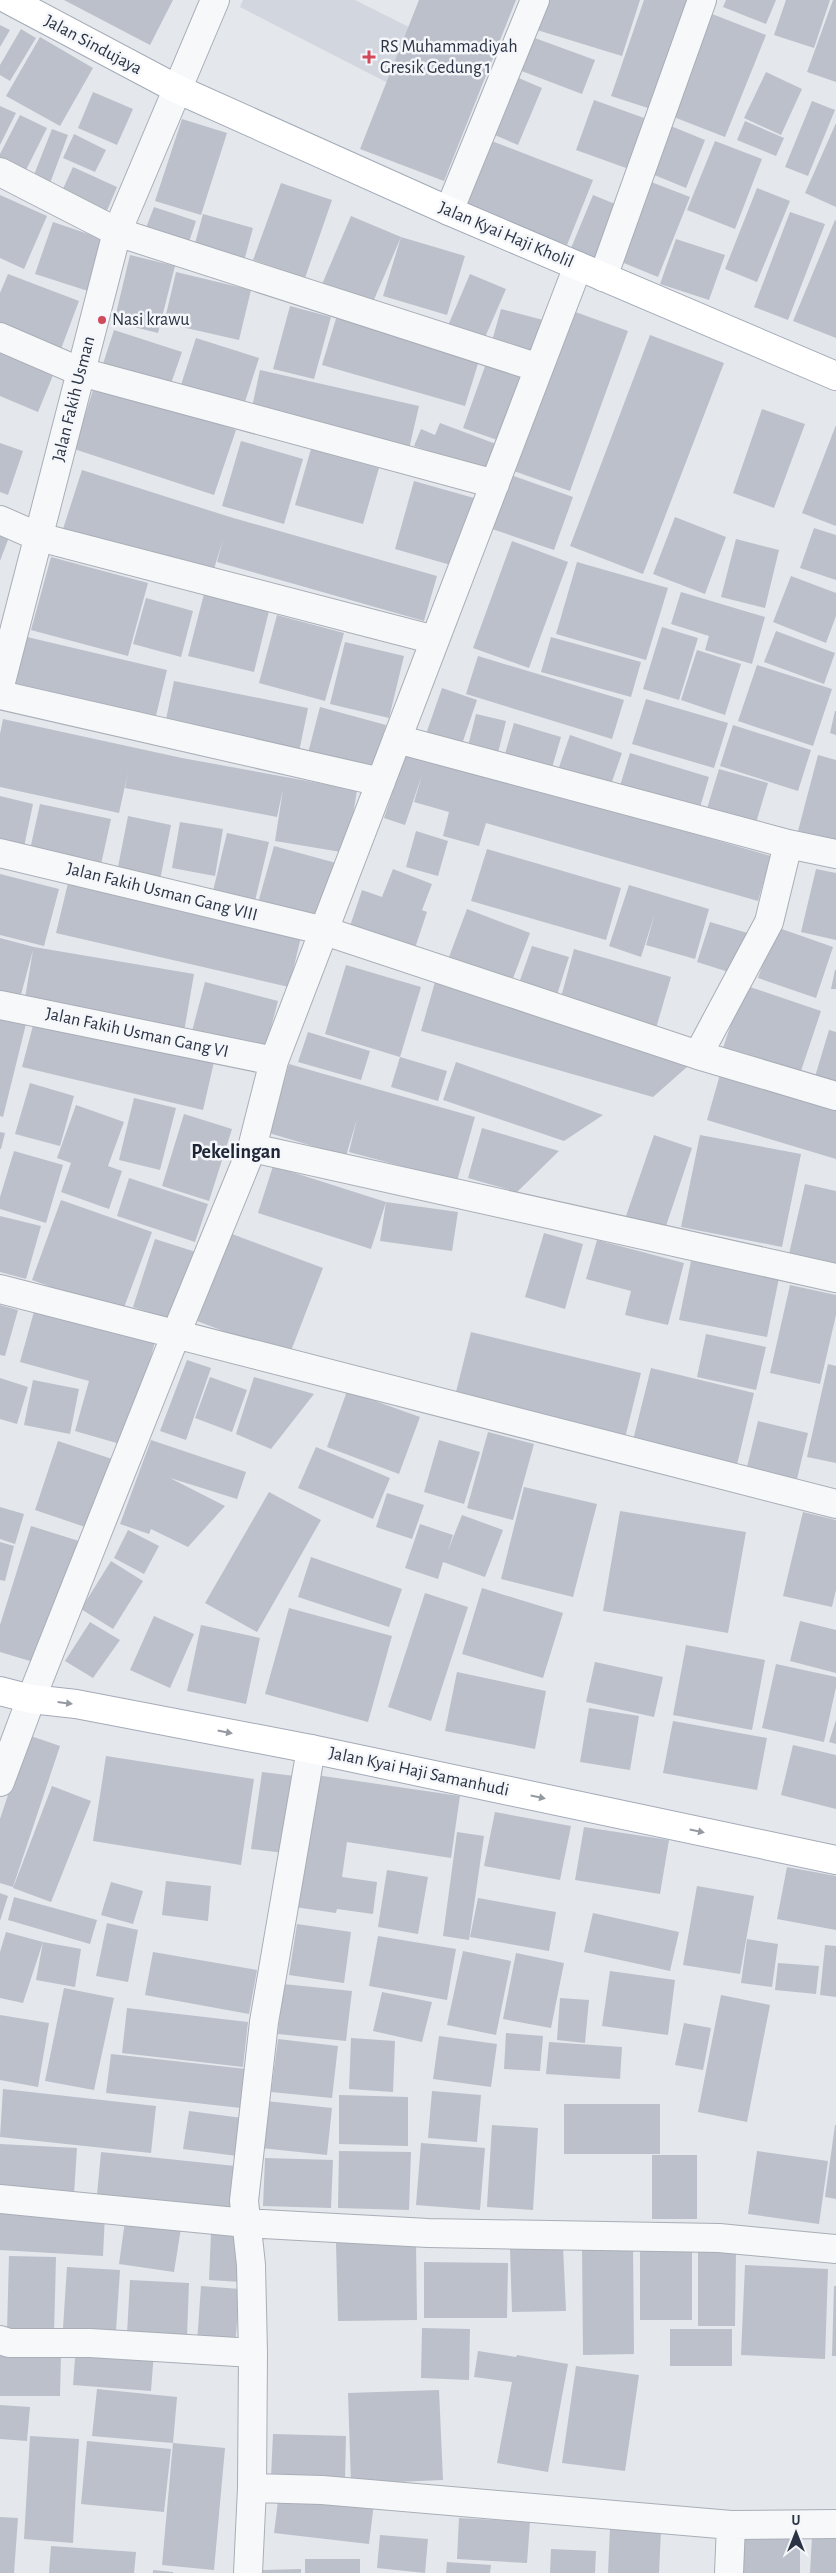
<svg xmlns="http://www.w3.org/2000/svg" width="836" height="2573" font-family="'Alegreya Sans',sans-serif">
<rect width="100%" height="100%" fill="#e4e7ec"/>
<path fill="#d2d6de" d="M243,0H355L415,30L388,83L240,7Z"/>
<path fill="#bbc0ca" d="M64,0H173L150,45Z
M419,0H516L444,181L360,149Z
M547,0H640L622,56L537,30Z
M644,0H691L654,110L611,96Z
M726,0H776L766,24L723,7Z
M786,0H830L814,48L774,35Z
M833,0H836V82L807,72Z
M712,14L766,35L725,137L671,116Z
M0,25L10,30L0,47Z
M21,29L36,38L10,81L0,75V65Z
M40,37L93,68L60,126L6,96Z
M532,37L595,60L582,94L519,70Z
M766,72L802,89L781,135L744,118Z
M514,76L542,88L518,145L490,133Z
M93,92L133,109L117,145L78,128Z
M594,100L658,123L640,173L576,150Z
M812,101L835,110L808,176L785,167Z
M0,106L16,113L0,145Z
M20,115L47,128L24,174L0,162V154Z
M182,119L227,133L201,215L155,201Z
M745,121L784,138L776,156L737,140Z
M836,123V207L805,193Z
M666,124L705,140L686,188L647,172Z
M52,129L68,135L49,186L32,180Z
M74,134L106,150L95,172L63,158Z
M489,140L593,180L567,245L463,205Z
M715,141L762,159L735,229L687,210Z
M73,167L117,187L106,213L61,193Z
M646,180L690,197L658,277L614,259Z
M281,183L332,200L305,278L253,260Z
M757,188L790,201L757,282L725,269Z
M0,195L47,216L24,269L0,258Z
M593,195L625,208L601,266L569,253Z
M154,207L196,221L187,248L144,233Z
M790,212L825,224L788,320L754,307Z
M203,214L253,228L244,261L194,247Z
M351,216L401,237L465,256L447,315L383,296L401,237L370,309L320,289Z
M835,220L836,221V338L793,321Z
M53,222L106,240L88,291L35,274Z
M676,239L725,255L709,300L660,284Z
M130,255L175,266L158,333L114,322Z
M176,272L251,290L239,340L164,323Z
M8,274L79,301L61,349L0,326V293Z
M470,274L506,289L483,342L447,328Z
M290,306L331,317L314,379L273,369Z
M501,309L547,321L537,360L490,348Z
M570,310L628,331L570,491L511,470Z
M338,312L481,354L465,406L322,365Z
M114,330L182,352L168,392L101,370Z
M650,335L724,363L643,574L570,546Z
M196,338L259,358L243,408L180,388Z
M0,340L58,363L38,412L0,396Z
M489,355L530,369L503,442L463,428Z
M260,370L419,406L409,449L251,412Z
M95,384L236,430L214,495L74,449Z
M762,409L805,424L774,508L733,493Z
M440,423L496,444L483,479L427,457L429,451L414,446L421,429L435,435Z
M836,425V526L802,513Z
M241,441L303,459L284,524L222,506Z
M0,443L23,451L8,495L0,492Z
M311,449L379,468L363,524L295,505Z
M82,470L230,517L437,576L424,621L217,562L223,539L211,579L62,532Z
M508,474L573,497L554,550L489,528Z
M414,481L474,498L454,566L395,549Z
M675,517L726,537L705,594L653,574Z
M0,528L11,532L0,561Z
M814,528L836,535V580L800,568Z
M736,539L779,550L765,608L721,597Z
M512,541L568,562L529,668L473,648Z
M51,557L148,583L128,656L31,630Z
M577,562L668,588L646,660L556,634Z
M791,576L836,593V616L826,643L773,622Z
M205,590L270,607L254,672L188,656Z
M681,592L765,617L752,664L705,650L709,636L671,624Z
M146,598L193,611L181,657L133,644Z
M277,615L344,633L325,701L259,683Z
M662,627L698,638L679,700L643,689Z
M776,631L835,653L824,684L764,662Z
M27,637L167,670L154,724L14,691Z
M551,637L641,662L631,697L541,672Z
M345,642L404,656L389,718L330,704Z
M697,650L741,664L725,715L681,700Z
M478,656L624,700L612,739L466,694Z
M757,665L832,689L813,746L738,721Z
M174,681L308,708L299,752L165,724Z
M442,688L477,700L460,750L425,737Z
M646,699L728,723L714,768L632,744Z
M320,707L386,725L372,774L307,757Z
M835,711H836V735L830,733Z
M476,714L506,721L497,757L467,750Z
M3,719L182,758L357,790L347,853L275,841L283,789L277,817L125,788L128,772L119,813L0,787V734Z
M514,723L561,737L549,778L502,764Z
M733,725L811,750L798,791L720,766Z
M570,735L622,753L608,793L556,776Z
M406,751L771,856L758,901L486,823L479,846L443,836L449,812L414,802L422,775L405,825L384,818Z
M630,753L709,777L698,814L619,789Z
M818,755L836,760V840L798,831Z
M719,769L768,783L755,826L706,812Z
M0,796L33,804L24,847L0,842Z
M40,804L111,819L100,869L29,854Z
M128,816L171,825L159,885L116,877Z
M180,822L223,829L215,876L172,868Z
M416,831L448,841L438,876L406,867Z
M227,833L269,842L255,901L213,891Z
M274,846L336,863L320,920L258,903Z
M487,849L621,888L606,940L471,901Z
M393,869L432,884L422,910L427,912L413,954L348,932L362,890L382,897Z
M816,869L836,873V940L801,932Z
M0,874L59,889L44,946L0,935Z
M69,879L302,933L289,987L56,933Z
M629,885L709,909L695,959L646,945L655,913L641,957L609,946Z
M467,909L530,933L509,989L446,965Z
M710,922L751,934L738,975L697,962Z
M776,927L833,947L816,998L758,978Z
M0,938L34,947L194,974L184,1032L24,1004L33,950L19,1002L0,997Z
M532,946L569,957L556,998L518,986Z
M574,949L671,977L656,1028L560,1001Z
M346,965L421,987L400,1057L325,1034Z
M835,970H836V989H831Z
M205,982L278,1001L264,1054L191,1035Z
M435,982L696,1059L653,1097L421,1031Z
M744,985L821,1011L799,1077L722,1051Z
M0,1017L26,1024L3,1117L0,1116Z
M35,1018L214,1062L203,1110L22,1067Z
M829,1030L836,1032V1087L814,1080Z
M308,1032L370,1051L361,1080L298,1062Z
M400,1057L447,1071L438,1101L391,1087Z
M456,1062L521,1085L603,1115L564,1141L443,1100Z
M289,1064L475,1117L457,1181L349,1152L357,1119L346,1156L269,1133Z
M721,1071L836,1106V1159L707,1120Z
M30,1083L74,1096L60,1146L15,1134Z
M134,1098L176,1108L160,1170L119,1160Z
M76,1105L124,1122L108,1166L122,1171L109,1209L61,1192L71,1163L57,1158Z
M184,1114L232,1129L209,1201L162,1186Z
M482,1128L559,1151L517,1192L468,1178Z
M0,1132L5,1133L1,1149H0Z
M654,1135L692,1148L665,1229L626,1216Z
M700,1135L801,1154L782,1247L681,1227Z
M14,1151L63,1165L46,1223L0,1209V1197Z
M273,1166L386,1202L371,1249L258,1213Z
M129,1178L208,1204L195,1242L117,1216Z
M805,1184L836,1191V1265L789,1254Z
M61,1200L152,1232L122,1313L32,1280Z
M386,1202L458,1212L452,1251L380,1241Z
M0,1216L41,1226L26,1279L0,1272Z
M544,1233L583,1244L565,1309L525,1297Z
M232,1234L323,1268L289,1356L197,1321Z
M155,1239L199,1253L176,1321L133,1307Z
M597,1240L684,1263L668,1325L625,1315L631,1291L586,1279Z
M691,1261L779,1278L767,1337L679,1320Z
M790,1285L836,1295V1315L820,1384L770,1373Z
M0,1305L18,1310L5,1356L0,1355Z
M35,1308L155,1342L127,1446L75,1431L89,1381L20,1362Z
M471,1332L641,1373L625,1438L455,1396Z
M706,1334L766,1347L756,1390L697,1377Z
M187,1360L211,1368L186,1440L160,1431Z
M828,1364L836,1366V1463L807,1457Z
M651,1368L754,1393L736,1469L632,1444Z
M210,1377L247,1390L232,1432L195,1418Z
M254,1377L314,1394L271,1449L236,1434Z
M0,1378L28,1387L17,1424L0,1419Z
M33,1380L79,1389L70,1434L24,1425Z
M347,1391L420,1417L399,1474L327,1447Z
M758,1421L808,1433L797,1479L747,1467Z
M488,1432L534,1444L513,1520L467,1508Z
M151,1440L246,1472L237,1499L170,1478L225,1506L188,1547L151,1529L149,1534L120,1524Z
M439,1440L480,1452L464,1504L424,1492Z
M58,1441L118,1461L94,1530L35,1510Z
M316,1447L390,1478L373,1519L298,1488Z
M524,1487L597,1504L573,1597L501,1579Z
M269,1492L321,1520L257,1632L205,1603Z
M387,1493L424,1505L412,1539L376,1527Z
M0,1507L24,1514L15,1544L0,1539Z
M620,1511L746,1532L728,1633L603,1611Z
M803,1512L836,1520V1590L832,1607L783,1596Z
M462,1515L503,1530L485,1577L443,1562L438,1579L405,1568L420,1524L453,1535L447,1553Z
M31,1526L79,1541L40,1664L0,1652V1625Z
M128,1530L159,1546L144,1574L114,1558Z
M0,1542L14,1546L5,1581L0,1580Z
M311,1557L402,1589L389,1627L298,1597Z
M111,1561L143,1581L113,1629L81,1609Z
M482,1588L563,1613L543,1678L462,1654Z
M425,1593L468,1607L431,1721L388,1707Z
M289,1608L392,1636L368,1722L265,1694Z
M154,1616L194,1634L170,1688L130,1670Z
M800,1621L836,1630V1673L790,1661Z
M90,1622L120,1640L93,1678L65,1661Z
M201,1625L260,1638L246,1704L187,1691Z
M686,1645L765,1660L752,1730L673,1715Z
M595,1662L663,1677L654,1717L586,1702Z
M776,1664L836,1677V1687L824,1742L762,1728Z
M457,1672L546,1691L535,1749L445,1731Z
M589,1708L639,1716L630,1770L580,1762Z
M836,1720V1744L829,1742Z
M673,1721L767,1738L757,1790L663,1773Z
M28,1735L60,1746L13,1887L0,1883V1819Z
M793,1745L836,1755V1809L781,1795Z
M106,1756L254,1779L241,1865L93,1841Z
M262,1772L303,1777L292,1854L251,1849Z
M316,1775L460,1796L451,1858L347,1842L342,1877L377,1882L373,1914L337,1909L336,1913L295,1907Z
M52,1786L91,1801L51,1902L13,1888Z
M495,1812L571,1826L560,1880L484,1866Z
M584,1827L669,1840L660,1894L575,1880Z
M457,1832L484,1836L469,1940L443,1936Z
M787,1867L836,1876V1930L777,1919Z
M387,1870L428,1877L418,1934L378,1927Z
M166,1881L211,1886L208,1921L162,1915Z
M111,1882L143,1891L133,1924L101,1915Z
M697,1886L754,1896L740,1974L683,1965Z
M0,1893L8,1896L0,1921Z
M14,1897L97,1920L90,1944L8,1920Z
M478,1898L556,1912L549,1951L470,1937Z
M593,1913L679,1932L670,1971L584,1952Z
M107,1923L138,1930L128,1982L96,1976Z
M297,1924L351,1932L344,1983L289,1975Z
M6,1932L43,1942L81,1949L75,1987L36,1980L43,1942L23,2003L0,1998V1952Z
M378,1936L456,1949L447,2000L369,1986Z
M747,1939L778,1944L772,1987L741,1983Z
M825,1945L836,1946V1997L820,1995Z
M463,1951L511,1961L496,2035L447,2025Z
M153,1952L257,1970L249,2014L145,1995Z
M516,1953L564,1963L551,2028L503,2019Z
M778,1963L819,1966L816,1994L775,1990Z
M610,1971L675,1980L668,2035L602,2026Z
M283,1984L352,1991L346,2041L278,2034Z
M64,1988L114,1998L94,2090L45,2081Z
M382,1992L432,2002L422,2042L373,2031Z
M721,1995L770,2005L747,2122L698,2112Z
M560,1998L589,2000L585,2043L557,2040Z
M127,2008L248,2022L243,2067L122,2053Z
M0,2015L49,2023L38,2087L0,2080Z
M684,2023L711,2028L703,2070L675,2065Z
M506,2033L543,2036L540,2071L504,2069Z
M439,2036L497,2044L491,2087L433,2079Z
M351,2038L395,2041L393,2092L349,2089Z
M278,2039L338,2046L332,2098L271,2092Z
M549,2042L622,2047L620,2079L546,2074Z
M111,2054L246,2069L241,2108L106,2093Z
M3,2089L156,2106L151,2153L0,2137Z
M432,2091L481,2095L477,2142L428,2138Z
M339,2095L408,2097V2146L339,2144Z
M266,2101L332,2108L327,2155L261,2148Z
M564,2104H660V2154H564Z
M189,2111L242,2118L237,2156L183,2149Z
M492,2125L538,2128L533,2210L487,2207Z
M835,2125H836V2199L825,2197Z
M421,2143L485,2148L480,2210L416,2205Z
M0,2144L77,2148L74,2194L0,2191Z
M339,2151L411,2152L409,2210L338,2208Z
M757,2151L828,2161L819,2224L748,2214Z
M101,2152L235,2166L230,2209L97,2195Z
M652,2155H697V2219H652Z
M265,2158L333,2160L331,2208L263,2206Z
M0,2208L105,2214L103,2256L0,2250Z
M125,2221L181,2228L174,2272L119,2264Z
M211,2233L244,2235L241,2282L209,2280Z
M416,2242L417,2320L338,2321L336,2243Z
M633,2243L634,2354L583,2355L582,2244Z
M563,2246L566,2311L512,2312L510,2248Z
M640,2246H692V2320H640Z
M698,2249L736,2250L735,2326H698Z
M9,2256L56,2257L54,2334L7,2332Z
M424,2262L508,2263L507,2318H424Z
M745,2265L828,2269L825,2359L741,2355Z
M67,2267L120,2270L116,2331L63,2328Z
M130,2280L189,2283L187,2337L127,2334Z
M201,2286L240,2289L235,2346L197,2343Z
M834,2286H836V2356H832Z
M422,2328L470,2329L469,2380L421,2378Z
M670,2329H732V2366H670Z
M76,2345L154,2352L151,2391L73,2385Z
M478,2351L516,2357L517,2355L568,2364L548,2472L497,2463L512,2382L474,2377Z
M0,2353H61L60,2396H0Z
M576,2366L639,2375L625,2471L562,2463Z
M97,2389L177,2397L173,2443L92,2436Z
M439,2390L443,2480L351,2484L348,2393Z
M0,2405L30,2407L27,2441L0,2439Z
M273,2434L346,2436L345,2479L271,2477Z
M30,2436L79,2439L73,2543L24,2539Z
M87,2441L171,2449L164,2512L81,2504Z
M173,2443L225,2448L214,2570L162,2565Z
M279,2493L374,2503L369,2544L274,2533Z
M0,2517L18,2518L14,2573H0Z
M459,2518L530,2522L527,2563L457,2559Z
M610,2528L661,2530L659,2573H608Z
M735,2531H800V2573H735Z
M380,2535L428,2539L425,2573L377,2568Z
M812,2536H836V2573H810Z
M51,2546L136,2552L134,2573H49Z
M551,2549L596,2551L595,2573H550Z
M305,2559H360V2573H305Z
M447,2562L491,2565L490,2573H446Z
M301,2569V2573H263V2570Z
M153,2570L173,2572V2573H153Z"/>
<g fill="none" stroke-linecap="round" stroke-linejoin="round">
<defs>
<path id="minor" d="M0,172L117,232L539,368
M449,211L535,0
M603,277L702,0
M0,337L81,372L495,484
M0,520L39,537L435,640
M0,686L117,232L215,0
M0,695L381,782
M397,739L788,844
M0,853L325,931L698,1055L769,922L788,844L836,854
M0,1005L274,1061
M698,1055L836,1096
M252,1148L836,1278
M0,1289L836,1504
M0,1782L31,1699L176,1334L252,1148L274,1061L578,266
M0,2199L246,2223L317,2227L428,2233L719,2238L836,2249
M0,2340L9,2343H90L253,2353
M252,2488L322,2490L731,2525L836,2524
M248,2573L252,2488L253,2353L251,2265L244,2201L264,2022L311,1749
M729,2573L731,2525"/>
<path id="major" d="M9,0L177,89L449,211L836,376
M0,1691L31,1699L76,1704L311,1749L836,1860"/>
</defs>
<use href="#minor" stroke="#a9aeb7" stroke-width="30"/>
<use href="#major" stroke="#a3abb8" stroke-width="30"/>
<use href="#minor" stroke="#f7f8fa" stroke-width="28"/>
<use href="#major" stroke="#fff" stroke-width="28"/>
</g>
<defs><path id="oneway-solid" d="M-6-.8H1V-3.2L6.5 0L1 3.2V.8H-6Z" transform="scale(1.25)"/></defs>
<g fill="#959aa2">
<use href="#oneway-solid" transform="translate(65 1703) rotate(7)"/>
<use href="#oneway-solid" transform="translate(225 1732) rotate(11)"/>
<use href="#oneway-solid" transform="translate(538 1797) rotate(12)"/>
<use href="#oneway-solid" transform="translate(697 1831) rotate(12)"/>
</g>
<g fill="#d1495b" stroke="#f4f6f9" stroke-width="2">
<path d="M366.5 49.5h5v5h5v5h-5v5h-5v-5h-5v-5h5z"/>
<circle cx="102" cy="320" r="5"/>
</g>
<g text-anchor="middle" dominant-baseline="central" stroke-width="5" stroke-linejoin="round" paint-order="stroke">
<g font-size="18" fill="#2b3445" stroke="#f4f6f9">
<text transform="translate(93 45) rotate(28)">Jalan Sindujaya</text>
<text transform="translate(506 235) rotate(23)">Jalan Kyai Haji Kholil</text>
<text transform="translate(74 399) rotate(-76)">Jalan Fakih Usman</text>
<text transform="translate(162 892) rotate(14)">Jalan Fakih Usman Gang VIII</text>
<text transform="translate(137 1033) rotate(12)">Jalan Fakih Usman Gang VI</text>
<text transform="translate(419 1772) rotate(12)">Jalan Kyai Haji Samanhudi</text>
</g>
<g font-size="18" fill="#2b3445" stroke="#f4f6f9" text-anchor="start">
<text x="380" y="47">RS Muhammadiyah<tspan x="380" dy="21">Gresik Gedung 1</tspan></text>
<text x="112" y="320">Nasi krawu</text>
</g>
<g font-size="20" font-weight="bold" fill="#1d2536" stroke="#f4f6f9">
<text x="236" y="1152">Pekelingan</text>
</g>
</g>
<g transform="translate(796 2533)" stroke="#f4f6f9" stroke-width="4" paint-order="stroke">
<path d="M0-4L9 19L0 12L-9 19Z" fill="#2b3445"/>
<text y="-8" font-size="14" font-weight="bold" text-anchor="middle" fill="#2b3445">U</text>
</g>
</svg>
